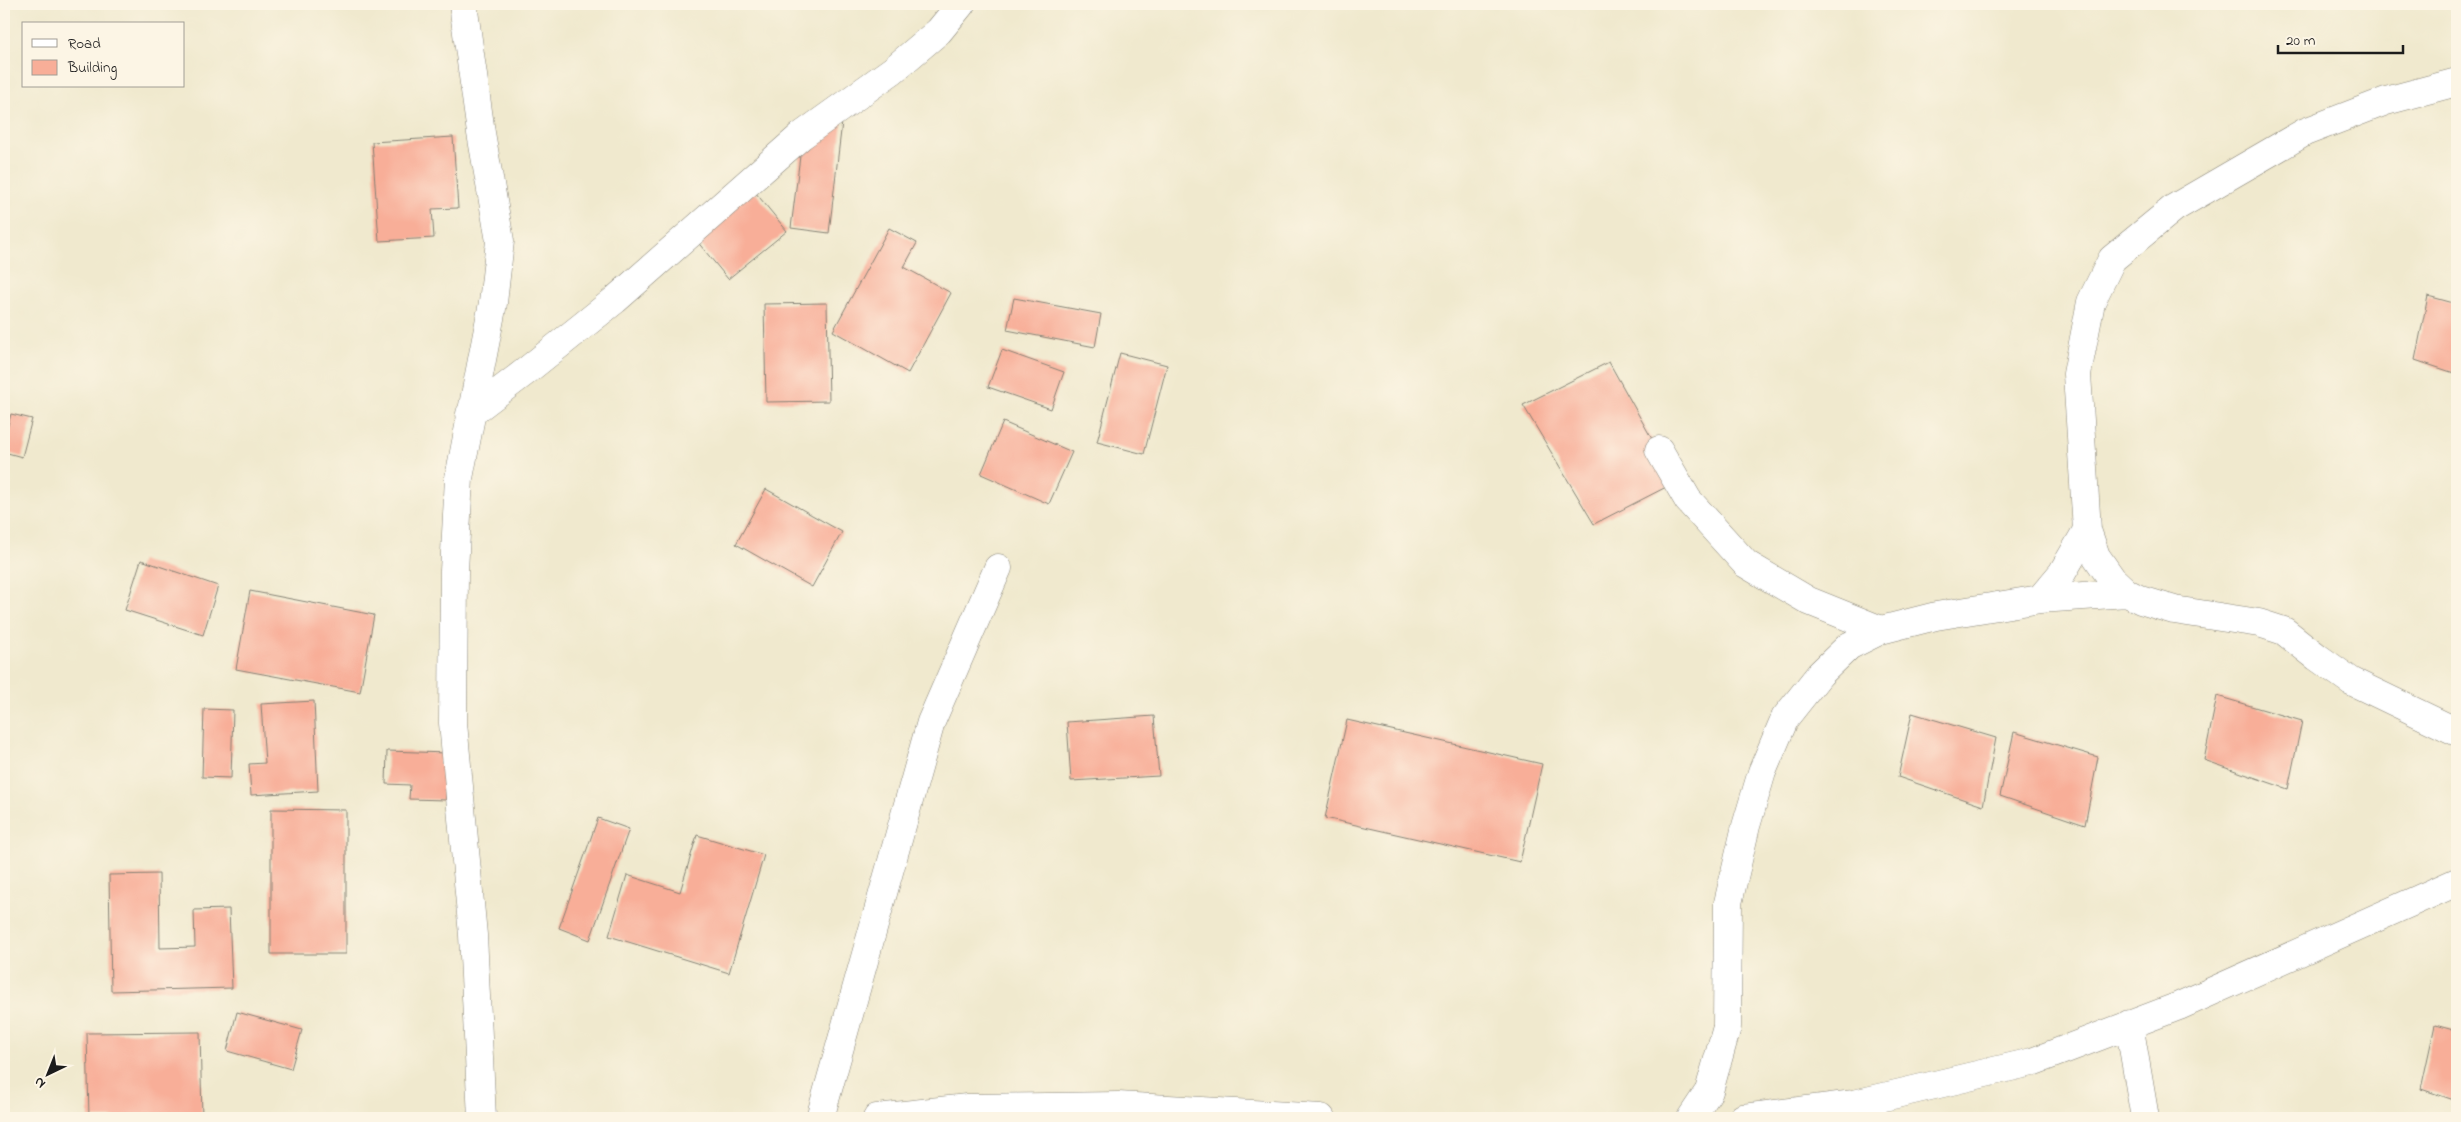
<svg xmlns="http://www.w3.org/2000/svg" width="2461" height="1122" font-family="'Indie Flower',sans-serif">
<rect width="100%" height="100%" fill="#fcf5e5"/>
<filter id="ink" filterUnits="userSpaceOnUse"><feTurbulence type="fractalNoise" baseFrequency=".02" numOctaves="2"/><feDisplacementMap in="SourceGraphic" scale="10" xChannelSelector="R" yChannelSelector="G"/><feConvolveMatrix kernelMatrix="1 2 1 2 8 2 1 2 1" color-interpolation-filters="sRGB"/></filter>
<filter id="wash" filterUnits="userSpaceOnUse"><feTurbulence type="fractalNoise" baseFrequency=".0096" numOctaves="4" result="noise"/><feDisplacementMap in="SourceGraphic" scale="20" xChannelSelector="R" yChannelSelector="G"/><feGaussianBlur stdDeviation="1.12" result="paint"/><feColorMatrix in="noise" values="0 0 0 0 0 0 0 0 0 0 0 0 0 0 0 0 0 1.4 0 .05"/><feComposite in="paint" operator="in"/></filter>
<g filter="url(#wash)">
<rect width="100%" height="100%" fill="#f0e9ce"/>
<g id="blocks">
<path fill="#f8ae98" d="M805,116L842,122L829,233L791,228Z
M453,137L458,208L432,209L434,238L379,241L372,142Z
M746,181L787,231L728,279L687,229Z
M889,228L917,243L904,267L951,293L908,373L833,331Z
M2428,296L2457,304V374L2415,360Z
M1014,298L1101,314L1095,347L1007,330Z
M827,303L829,401L766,402L764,304Z
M1002,350L1064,372L1051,409L988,387Z
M1120,353L1167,365L1144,454L1097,442Z
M1609,362L1676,482L1594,524L1523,405Z
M11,414L32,419L22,457L4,452V440Z
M1003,422L1072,452L1049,504L981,474Z
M766,489L842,532L812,587L736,544Z
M141,560L218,586L203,635L125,610Z
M250,591L374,615L360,692L236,669Z
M2217,696L2302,721L2288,789L2204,760Z
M314,701L318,791L251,795L249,764L265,763L261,704Z
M204,709L233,710L231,778L202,777Z
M1912,713L1996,738L1983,806L1898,777Z
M1154,716L1159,776L1071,781L1067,722Z
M1347,720L1542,764L1520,862L1325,818Z
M2014,732L2098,757L2085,825L2000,796Z
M387,751L447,753L446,800L409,799L410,785L386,784Z
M271,809L346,810V954H271Z
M598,818L629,829L590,940L559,928Z
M697,835L764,855L729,973L609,936L627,875L680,892Z
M159,874L160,948L195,947L194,910L229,909L232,988L111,991L109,875Z
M237,1012L302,1030L291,1069L227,1051Z
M2435,1025L2457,1031V1101L2421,1089Z
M200,1032L202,1118H89L87,1033Z"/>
</g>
</g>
<g filter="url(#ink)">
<use href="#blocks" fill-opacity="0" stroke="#868275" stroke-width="1"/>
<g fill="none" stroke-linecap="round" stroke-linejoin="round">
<defs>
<path id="street" d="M463,4L481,133L500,241L493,303L459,478L454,571L453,723L473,935L482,1118
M2457,82L2386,101L2305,132L2174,208L2112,259L2091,302L2077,374L2087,530L2096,556L2112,579L2127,593L2141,600L2174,610L2259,623L2284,631L2317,657L2351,681L2457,732
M470,414L525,372L615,300L801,136L893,70L939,31L961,4
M1659,450L1688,500L1746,564L1809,601L1881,630
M2040,599L2062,573L2087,530
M2129,1024L2145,1118
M820,1118L931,722L998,568
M877,1118L967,1108L1118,1106L1321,1118
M1691,1118L1709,1091L1727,1027L1728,903L1746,826L1762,772L1785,718L1820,674L1849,646L1881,630L1936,616L2040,599L2127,593
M1743,1118L1854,1104L2032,1062L2179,1006L2457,882"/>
</defs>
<use href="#street" stroke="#868275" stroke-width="29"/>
<use href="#street" stroke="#fff" stroke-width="28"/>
</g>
</g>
<rect width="2461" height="1122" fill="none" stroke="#fcf5e5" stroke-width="20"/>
<rect x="22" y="22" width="162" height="65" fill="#fcf5e5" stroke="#a29e95"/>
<rect x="32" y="39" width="25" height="8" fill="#ffffff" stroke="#a29e95"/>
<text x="68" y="48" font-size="15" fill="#1c1c1c">Road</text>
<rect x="32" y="60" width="25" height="15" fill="#f8ae98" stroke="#a29e95"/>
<text x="68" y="72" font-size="15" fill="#1c1c1c">Building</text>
<g transform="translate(48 1074) rotate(223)" stroke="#fcf5e5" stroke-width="4" paint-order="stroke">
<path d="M0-4L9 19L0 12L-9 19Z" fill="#1c1c1c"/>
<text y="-8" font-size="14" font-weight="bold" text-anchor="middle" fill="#1c1c1c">N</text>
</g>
<path d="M2278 45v8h125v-8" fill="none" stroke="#1c1c1c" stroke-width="2.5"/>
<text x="2286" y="45" font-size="15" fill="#1c1c1c" stroke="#fcf5e5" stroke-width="4" paint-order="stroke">20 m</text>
</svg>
